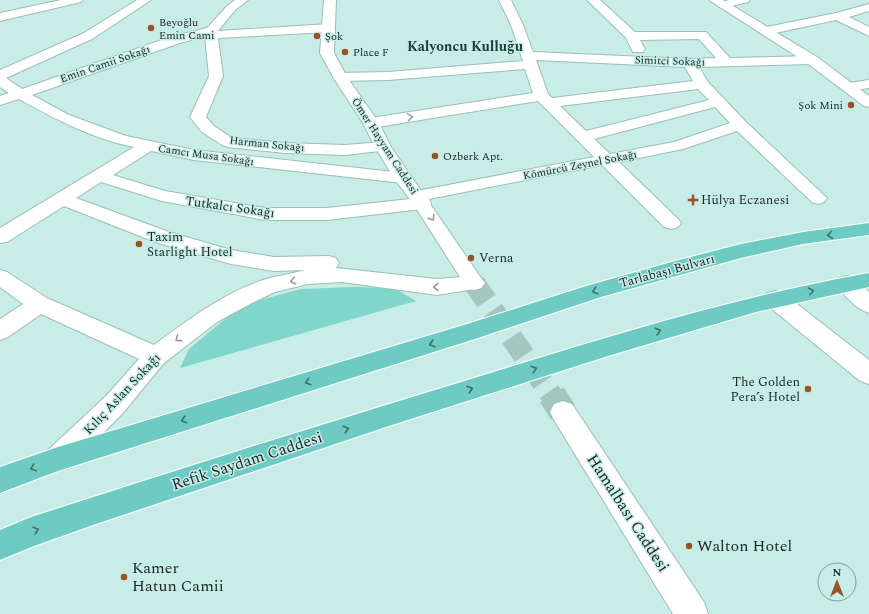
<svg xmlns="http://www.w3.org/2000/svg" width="869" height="614" font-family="Spectral,serif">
<rect width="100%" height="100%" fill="#c8ece6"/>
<path fill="#80d6ca" d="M354,287L394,288L416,301L180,368L189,349L242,305L301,289Z"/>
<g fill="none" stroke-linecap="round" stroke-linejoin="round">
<path stroke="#a5c5bf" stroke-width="22" stroke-dasharray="22 11" stroke-linecap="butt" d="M474,283L552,396"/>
<path stroke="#a5c5bf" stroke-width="28" stroke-dasharray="28 14" stroke-linecap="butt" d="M552,395L563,412"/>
<defs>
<path id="pedestrian" d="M775,291L783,293L869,360V384L860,381L767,305L764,299L767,293Z"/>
<path id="minor" d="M61,0H83L81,2L0,21V13Z
M137,0H151L92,39L6,78L22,89L170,37L207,28L227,6L235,0H248L235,10L218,31L329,24L333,25L335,28L333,31L329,32L218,38L223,76L206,117L214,126L232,138L285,143L345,145L383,142L389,144L391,147L389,150L345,155L285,153L228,147L222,145L202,132L190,117L209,76L205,36L180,43L32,95L69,115L126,136L194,150L403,173L409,174L412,178L409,182L403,183L194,160L151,151L113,175L165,191L265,208H327L410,199L408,196L411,192L417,191L594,157L538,101L371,128L365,126L363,123L365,120L371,118L533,93L525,69L388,80L340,81L335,80L333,77L335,74L340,73L388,72L523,61L511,25L499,0H511L523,25L533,52L690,59L716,58L699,39L640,40L645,49L643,52H633L626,38L587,0H600L635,32H706L730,58L812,56L817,57L819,60L817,63L812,64L699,67L708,82L746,122L827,198L824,202L818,204L812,202L737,131L683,149L619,162L678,219L681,223L678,227L671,229L664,227L602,165L429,199L431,203L429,207L422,209L327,220H265L162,201L101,182L76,198L169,232L231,250L274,257L329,256L336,258L339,263L336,268L437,279L474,276L481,278L485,283L481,288L437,295L342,282L308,284L275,292L250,304L217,322L164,363L123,413L68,468L58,471L48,468L44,459L48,450L105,397L139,359L41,314L8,337L0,340V319L23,304L0,287V270L7,272L47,298L154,345C188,320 222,294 263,280C276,276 291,274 305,270L274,271L231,264L155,242L64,206L7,242L0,243V228L134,147C93,139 55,119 19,99L0,105V96L9,93L0,87V70L84,33ZM536,60L685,67L693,81L552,98L548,94ZM698,89L709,100L586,131L560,106ZM715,107L730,123L674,142L610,154L594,139Z
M729,0H750L748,2L723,8L719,7L717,5L719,3Z
M869,4V11L849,17L869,27V36L836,20L766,35L762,34L760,31L762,28L836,13Z
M869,80V88L848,91L843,90L841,87L843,84Z
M847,276L854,278L869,292V313C856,309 843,295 836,283L840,278Z
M563,401L572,404L704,602L708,614H673L554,420L550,412L554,404Z"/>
<path id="tertiary" d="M324,0H336L334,53L347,77L379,123L391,147L481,278L485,283L481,288L474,290L467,288L414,205L394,178L375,147L363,123L333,77L320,53Z
M709,0H723L817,57L869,96V107L864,106L807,63Z"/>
<path id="primary" d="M869,223V235L803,244L741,258L601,297L478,338L58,471L0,493V467L58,447L467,324L586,286L675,261L741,244L803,232Z
M869,273V287L756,312L608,356L392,425L96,524L34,546L0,560V530L31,517C183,468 335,420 487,374C613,335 739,296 869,273Z"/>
</defs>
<use href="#pedestrian" stroke="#9bbeb8" stroke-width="2"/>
<use href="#minor" stroke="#9bbeb8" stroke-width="2"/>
<use href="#tertiary" stroke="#9bbeb8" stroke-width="2"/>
<use href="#primary" stroke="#fff" stroke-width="2"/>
<use href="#pedestrian" fill="#fff" fill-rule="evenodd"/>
<use href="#minor" fill="#fff" fill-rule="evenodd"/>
<use href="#tertiary" fill="#fff" fill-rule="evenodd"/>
<use href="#primary" fill="#6ecbc3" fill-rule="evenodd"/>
</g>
<defs><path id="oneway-chevron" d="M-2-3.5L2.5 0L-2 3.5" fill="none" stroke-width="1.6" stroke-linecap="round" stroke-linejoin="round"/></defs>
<g stroke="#989e9d">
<use href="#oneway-chevron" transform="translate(410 117) rotate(-9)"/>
<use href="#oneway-chevron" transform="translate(432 218) rotate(57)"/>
<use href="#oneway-chevron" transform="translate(293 281) rotate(167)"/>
<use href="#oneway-chevron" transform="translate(436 287) rotate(-180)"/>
<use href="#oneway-chevron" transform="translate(178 339) rotate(143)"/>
</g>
<g stroke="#3f716c">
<use href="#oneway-chevron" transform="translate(830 235) rotate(172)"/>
<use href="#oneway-chevron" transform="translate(595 291) rotate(163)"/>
<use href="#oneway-chevron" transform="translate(811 291) rotate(-12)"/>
<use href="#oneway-chevron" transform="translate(658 331) rotate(-16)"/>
<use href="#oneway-chevron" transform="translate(432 344) rotate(163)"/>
<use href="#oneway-chevron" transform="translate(534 369) rotate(-17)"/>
<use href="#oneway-chevron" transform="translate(308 382) rotate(163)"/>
<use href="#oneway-chevron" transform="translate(470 389) rotate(-18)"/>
<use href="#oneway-chevron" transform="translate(184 420) rotate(163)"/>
<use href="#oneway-chevron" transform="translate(346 429) rotate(-18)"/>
<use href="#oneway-chevron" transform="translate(33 468) rotate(161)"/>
<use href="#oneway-chevron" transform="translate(36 530) rotate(-19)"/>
</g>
<g fill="#975226" stroke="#c8ece6" stroke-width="1.5">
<circle cx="151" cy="28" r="4"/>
<circle cx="317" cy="36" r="4"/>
<circle cx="345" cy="52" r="4"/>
<circle cx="851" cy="105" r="4"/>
<circle cx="435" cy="156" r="4"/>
<path d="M691 194h4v4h4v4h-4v4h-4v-4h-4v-4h4z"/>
<circle cx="139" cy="244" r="4"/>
<circle cx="471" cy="258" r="4"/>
<circle cx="808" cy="389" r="4"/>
<circle cx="689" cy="546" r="4"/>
<circle cx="124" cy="577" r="4"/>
</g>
<g text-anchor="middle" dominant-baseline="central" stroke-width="3" stroke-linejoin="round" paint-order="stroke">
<g font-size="11" fill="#192725" stroke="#c8ece6" text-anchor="start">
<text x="159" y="22">Beyoğlu<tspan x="159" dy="13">Emin Cami</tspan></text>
<text x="325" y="36">Şok</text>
<text x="353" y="52">Place F</text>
<text x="843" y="105" text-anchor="end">Şok Mini</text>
<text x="443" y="156">Ozberk Apt.</text>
</g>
<g font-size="11" fill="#192725" stroke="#c8ece6">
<text transform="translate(670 61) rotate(2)">Simitci Sokağı</text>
<text transform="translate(105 64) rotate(-19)">Emin Camii Sokağı</text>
<text transform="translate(267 144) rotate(6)">Harman Sokağı</text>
<text transform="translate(385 146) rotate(57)">Ömer Hayyam Caddesi</text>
<text transform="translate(206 155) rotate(8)">Camcı Musa Sokağı</text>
<text transform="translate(580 165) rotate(-11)">Kömürcü Zeynel Sokağı</text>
</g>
<g font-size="13" fill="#192725" stroke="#c8ece6" text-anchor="start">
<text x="701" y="200">Hülya Eczanesi</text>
<text x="147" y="237">Taxim<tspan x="147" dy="15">Starlight Hotel</tspan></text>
<text x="479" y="258">Verna</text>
<text x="800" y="382" text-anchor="end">The Golden<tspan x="800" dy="15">Pera’s Hotel</tspan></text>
</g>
<g font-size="13" fill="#192725" stroke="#c8ece6">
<text transform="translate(230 207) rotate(8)">Tutkalcı Sokağı</text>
<text transform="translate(667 271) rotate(-15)">Tarlabaşı Bulvarı</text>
<text transform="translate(122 394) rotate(-47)">Kılıç Aslan Sokağı</text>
</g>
<g font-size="14" font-weight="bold" fill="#1c3b37" stroke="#c8ece6">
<text x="465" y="46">Kalyoncu Kulluğu</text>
</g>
<g font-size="16" fill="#192725" stroke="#c8ece6">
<text transform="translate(247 461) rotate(-18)">Refik Saydam Caddesi</text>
<text transform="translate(628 513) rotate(57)">Hamalbası Caddesi</text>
</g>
<g font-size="16" fill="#192725" stroke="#c8ece6" text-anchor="start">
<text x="697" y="546">Walton Hotel</text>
<text x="132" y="568">Kamer<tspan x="132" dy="18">Hatun Camii</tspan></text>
</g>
</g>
<g transform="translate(837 582)"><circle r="19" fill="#c8ece6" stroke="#829d99"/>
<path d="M0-3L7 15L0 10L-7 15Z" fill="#975226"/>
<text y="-6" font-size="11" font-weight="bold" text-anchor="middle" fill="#192725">N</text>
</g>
</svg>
